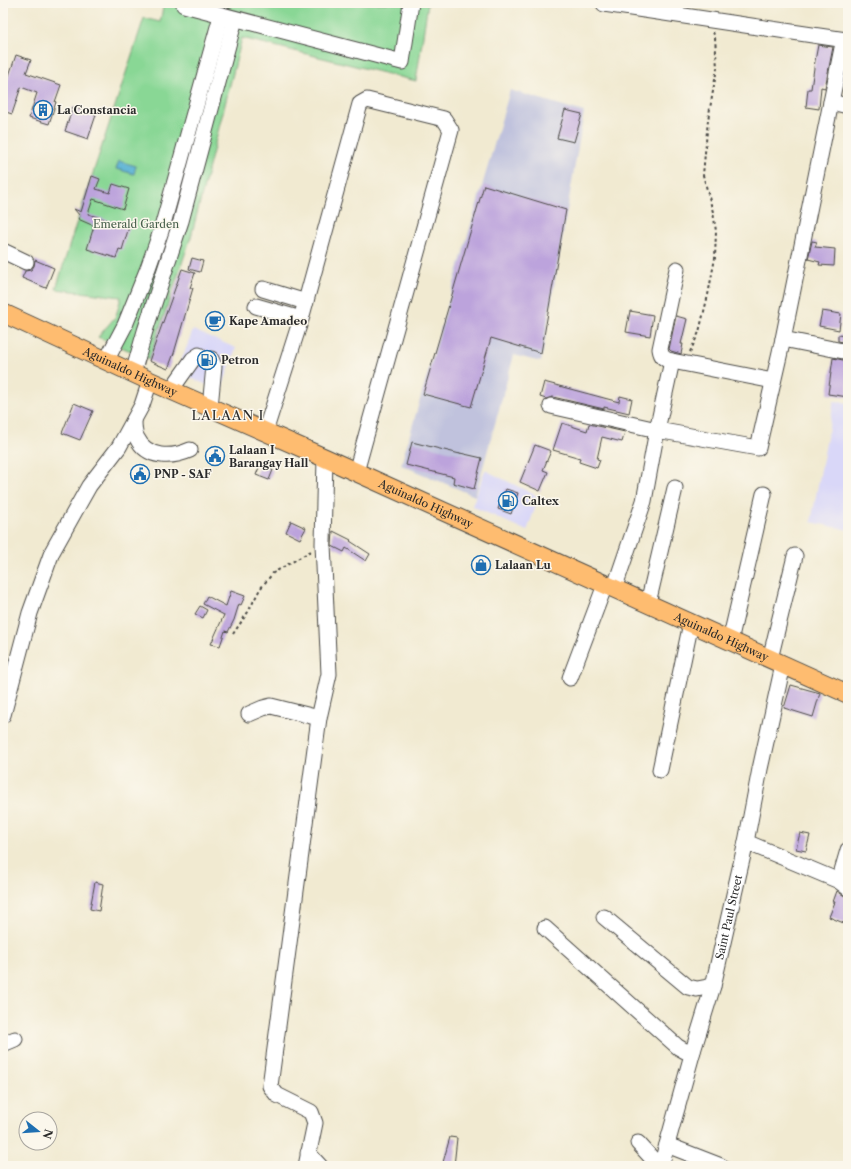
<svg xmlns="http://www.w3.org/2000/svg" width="851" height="1169" font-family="'Libre Caslon Text',serif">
<rect width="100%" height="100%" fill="#fbf7ec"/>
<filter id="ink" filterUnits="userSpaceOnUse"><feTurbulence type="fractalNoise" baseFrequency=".025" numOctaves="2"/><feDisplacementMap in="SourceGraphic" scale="8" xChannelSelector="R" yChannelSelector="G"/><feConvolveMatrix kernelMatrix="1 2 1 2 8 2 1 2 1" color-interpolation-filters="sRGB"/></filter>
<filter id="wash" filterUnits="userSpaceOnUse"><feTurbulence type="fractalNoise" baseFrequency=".012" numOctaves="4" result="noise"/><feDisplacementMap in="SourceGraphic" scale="16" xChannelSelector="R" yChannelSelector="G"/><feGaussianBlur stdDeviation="0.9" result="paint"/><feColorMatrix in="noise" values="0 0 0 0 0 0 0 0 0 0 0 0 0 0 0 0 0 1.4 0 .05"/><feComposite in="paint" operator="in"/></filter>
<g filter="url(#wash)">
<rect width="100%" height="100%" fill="#f1ead1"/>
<path fill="#d9d7f8" d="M193,330L236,348L221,391L177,372Z
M834,401L848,403V530L811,522Z
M485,470L539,497L527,531L472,506Z"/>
<path fill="#c0c2dd" d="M510,90L584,112L541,362L514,355L475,496L401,465Z"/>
<path fill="#89d795" stroke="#5a8160" d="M164,3H428L416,81L242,38L191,237L149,359L98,337L116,316L121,297L56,289L71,240L144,18L160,22Z"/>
<path fill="#55b0d3" stroke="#406e7f" d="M119,161L136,166L134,174L116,169Z"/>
<g id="blocks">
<path fill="#bca3dc" d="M818,45L833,47L825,88L821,87L819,109L806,107L808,89H811L815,61Z
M16,55L31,60L26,73L61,85L55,102H56L49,124L29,118L37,93L21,87L12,114L3,111V93Z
M73,107L96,115L88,139L65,131Z
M565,110L582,114L574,142L557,138Z
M92,176L100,179L96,189L110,193L113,184L129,189L123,209L93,199L88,214L129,227L122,250L119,249L116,258L87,249L94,226L78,219L80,216L74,209L81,212Z
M484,185L566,210L541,353L491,338L471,407L423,394Z
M812,241L817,242L815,247L835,249L834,266L819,265L820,262L808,259Z
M192,258L203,261L200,272L189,269Z
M35,260L54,268L46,288L22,278L25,271L31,270L34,266Z
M182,269L195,273L190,288H193L174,353L168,369L149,361Z
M630,311L653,315L650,336L626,332Z
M822,311L841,314L839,330L819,326Z
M676,316L687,319L681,344H683L681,354L671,351L669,349Z
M838,335L848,336V343L838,341Z
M833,358L848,361V397L828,394Z
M544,382L619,402L620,396L632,399L629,413L604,407V409L553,397L546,399L540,397Z
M74,403L93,411L80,440L62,433Z
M562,423L587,431L589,424L625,432L622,442L602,437L597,459L600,460L597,468L579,462L580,458L553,450Z
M412,442L460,454V453L482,458L474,489L453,483L454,477L406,465Z
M535,445L551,451L543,470L548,472L540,491L520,482Z
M260,465L273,470L269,480L256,475Z
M506,489L518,493L511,514L498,509Z
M291,521L306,528L300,539L286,532Z
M333,531L351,540L350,541L370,554L366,561L346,548L344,552L332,546Z
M231,591L245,596L241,605L239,604L234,620L228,632L225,631L220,646L211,644L224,615L203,604L207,596L226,606Z
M200,606L207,610L203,618L195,614Z
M791,685L820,693L813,717L784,708Z
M800,833L810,835L806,851L796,849Z
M95,882L103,884L99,911L90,909Z
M837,891L843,895L848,897V919L846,924L829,917L835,902H833Z
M450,1137L457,1138L454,1166H442Z"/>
</g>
</g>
<g filter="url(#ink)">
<use href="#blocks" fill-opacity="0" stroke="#494844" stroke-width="1"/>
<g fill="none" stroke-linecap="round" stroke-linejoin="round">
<defs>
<g id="minor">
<path d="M184,3V5L402,62L411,3"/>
<path d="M604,4L846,40"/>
<path d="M831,102L848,106"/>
<path d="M3,251L26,262"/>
<path d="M263,289L306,302"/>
<path d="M256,306L301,319"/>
<path d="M783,339L848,352"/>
<path d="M106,361L125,325L148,268L161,231L221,16"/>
<path d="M672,361C664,360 661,356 660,349L677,269"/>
<path d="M133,373L145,331L181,221L235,19"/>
<path d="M171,390L193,359L199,355"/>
<path d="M551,406L657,430L758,448L783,339L842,48L848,38"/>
<path d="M210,407L214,366L211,359"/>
<path d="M134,420C134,425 134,433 137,438C147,459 172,458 190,450"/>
<path d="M265,432L301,319L360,104L367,100L444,119L451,130L356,472"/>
<path d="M614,589L644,501L657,430L672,361L773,381"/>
<path d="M648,603L675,488"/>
<path d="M730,641L764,494"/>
<path d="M770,659L795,556"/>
<path d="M570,678L605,585"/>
<path d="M249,714L263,708L271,706L319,718"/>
<path d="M3,715L30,613L52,552L89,486L119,447L142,405L150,381"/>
<path d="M660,770L691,623"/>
<path d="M746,842L839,881L848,888"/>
<path d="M839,881L848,850"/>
<path d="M604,917L688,987L697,989L713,986"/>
<path d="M545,928L678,1047L685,1051H693"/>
<path d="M3,1044L15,1039"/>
<path d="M638,1143L659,1166"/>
<path d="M667,1145L721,1166"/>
<path d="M308,1153L320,1166"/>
<path d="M306,1166L315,1123L311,1112L277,1095L270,1086L319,718L329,674L323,544L325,458"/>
<path id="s1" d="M661,1166L693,1051L713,986L746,842L760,769L783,665"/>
</g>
<g id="major">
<path id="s2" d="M3,313L150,381L325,458L848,694"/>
</g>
</defs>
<use href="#minor" stroke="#494844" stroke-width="17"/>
<use href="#major" stroke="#494844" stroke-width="20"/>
<path stroke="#494844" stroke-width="2" stroke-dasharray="3 3" stroke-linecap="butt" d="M690,352L699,332L708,295L715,258L716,231L713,212L703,175L708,120L717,68L715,37L713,32
M233,634L248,612L260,589L273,573L311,551"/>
<use href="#minor" stroke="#fff" stroke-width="15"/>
<use href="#major" stroke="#febc70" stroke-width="18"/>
</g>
</g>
<defs>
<symbol id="building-ring" viewBox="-11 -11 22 22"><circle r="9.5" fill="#fbf7ec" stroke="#1f6fb2" stroke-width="1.5"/><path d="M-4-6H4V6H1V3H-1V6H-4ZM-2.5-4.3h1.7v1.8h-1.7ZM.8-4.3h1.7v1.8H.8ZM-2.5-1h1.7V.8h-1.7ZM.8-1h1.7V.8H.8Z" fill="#1f6fb2"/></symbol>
<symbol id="cafe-ring" viewBox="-11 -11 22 22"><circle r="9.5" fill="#fbf7ec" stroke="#1f6fb2" stroke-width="1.5"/><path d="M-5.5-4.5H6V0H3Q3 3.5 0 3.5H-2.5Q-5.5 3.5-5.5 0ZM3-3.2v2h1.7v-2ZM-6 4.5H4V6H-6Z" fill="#1f6fb2"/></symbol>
<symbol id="fuel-ring" viewBox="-11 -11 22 22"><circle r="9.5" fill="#fbf7ec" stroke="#1f6fb2" stroke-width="1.5"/><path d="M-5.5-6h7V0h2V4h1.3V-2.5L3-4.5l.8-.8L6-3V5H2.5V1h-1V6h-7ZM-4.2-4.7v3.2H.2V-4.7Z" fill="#1f6fb2"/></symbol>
<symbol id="civic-ring" viewBox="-11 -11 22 22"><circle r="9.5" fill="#fbf7ec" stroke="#1f6fb2" stroke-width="1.5"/><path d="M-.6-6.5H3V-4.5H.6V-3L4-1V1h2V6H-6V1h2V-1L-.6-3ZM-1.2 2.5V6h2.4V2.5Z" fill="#1f6fb2"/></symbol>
<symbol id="shop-ring" viewBox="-11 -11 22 22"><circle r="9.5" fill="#fbf7ec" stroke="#1f6fb2" stroke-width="1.5"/><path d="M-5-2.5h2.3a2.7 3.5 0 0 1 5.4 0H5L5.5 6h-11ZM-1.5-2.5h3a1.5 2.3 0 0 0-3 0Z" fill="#1f6fb2"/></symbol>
</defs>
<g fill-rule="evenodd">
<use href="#building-ring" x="32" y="99" width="22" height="22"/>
<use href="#cafe-ring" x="204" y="310" width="22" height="22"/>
<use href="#fuel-ring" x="196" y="349" width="22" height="22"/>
<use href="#civic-ring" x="204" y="445" width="22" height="22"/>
<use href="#civic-ring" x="129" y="463" width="22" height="22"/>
<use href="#fuel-ring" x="497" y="490" width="22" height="22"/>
<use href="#shop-ring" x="470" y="554" width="22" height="22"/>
</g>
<g text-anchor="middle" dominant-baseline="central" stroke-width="3" stroke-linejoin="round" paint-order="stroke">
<g font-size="11" font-weight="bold" fill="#2b2b2b" stroke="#fbf7ec" text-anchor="start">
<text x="57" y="110">La Constancia</text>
<text x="229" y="321">Kape Amadeo</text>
<text x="221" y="360">Petron</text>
<text x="229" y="450">Lalaan I<tspan x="229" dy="13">Barangay Hall</tspan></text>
<text x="154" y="474">PNP - SAF</text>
<text x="522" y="501">Caltex</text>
<text x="495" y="565">Lalaan Lu</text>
</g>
<g font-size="11" fill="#475f4b" stroke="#fbf7ec">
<text x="136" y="224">Emerald Garden</text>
</g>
<g font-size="11" fill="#2b2b2b" stroke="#fbf7ec">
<text stroke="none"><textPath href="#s2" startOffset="140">Aguinaldo Highway</textPath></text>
<text stroke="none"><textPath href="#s2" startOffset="464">Aguinaldo Highway</textPath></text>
<text stroke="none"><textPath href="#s2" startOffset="788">Aguinaldo Highway</textPath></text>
<text stroke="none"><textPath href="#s1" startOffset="258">Saint Paul Street</textPath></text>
</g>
<g font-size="13" letter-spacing="1" fill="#2b2b2b" stroke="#fbf7ec">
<text x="228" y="415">LALAAN I</text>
</g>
</g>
<rect width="851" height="1169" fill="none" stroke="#fbf7ec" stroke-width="16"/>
<g transform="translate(38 1131) rotate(107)"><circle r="19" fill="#fbf7ec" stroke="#a8a59f"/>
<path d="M0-3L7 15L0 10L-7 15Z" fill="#1f6fb2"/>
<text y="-6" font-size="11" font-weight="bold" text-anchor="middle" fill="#2b2b2b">N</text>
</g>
</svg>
